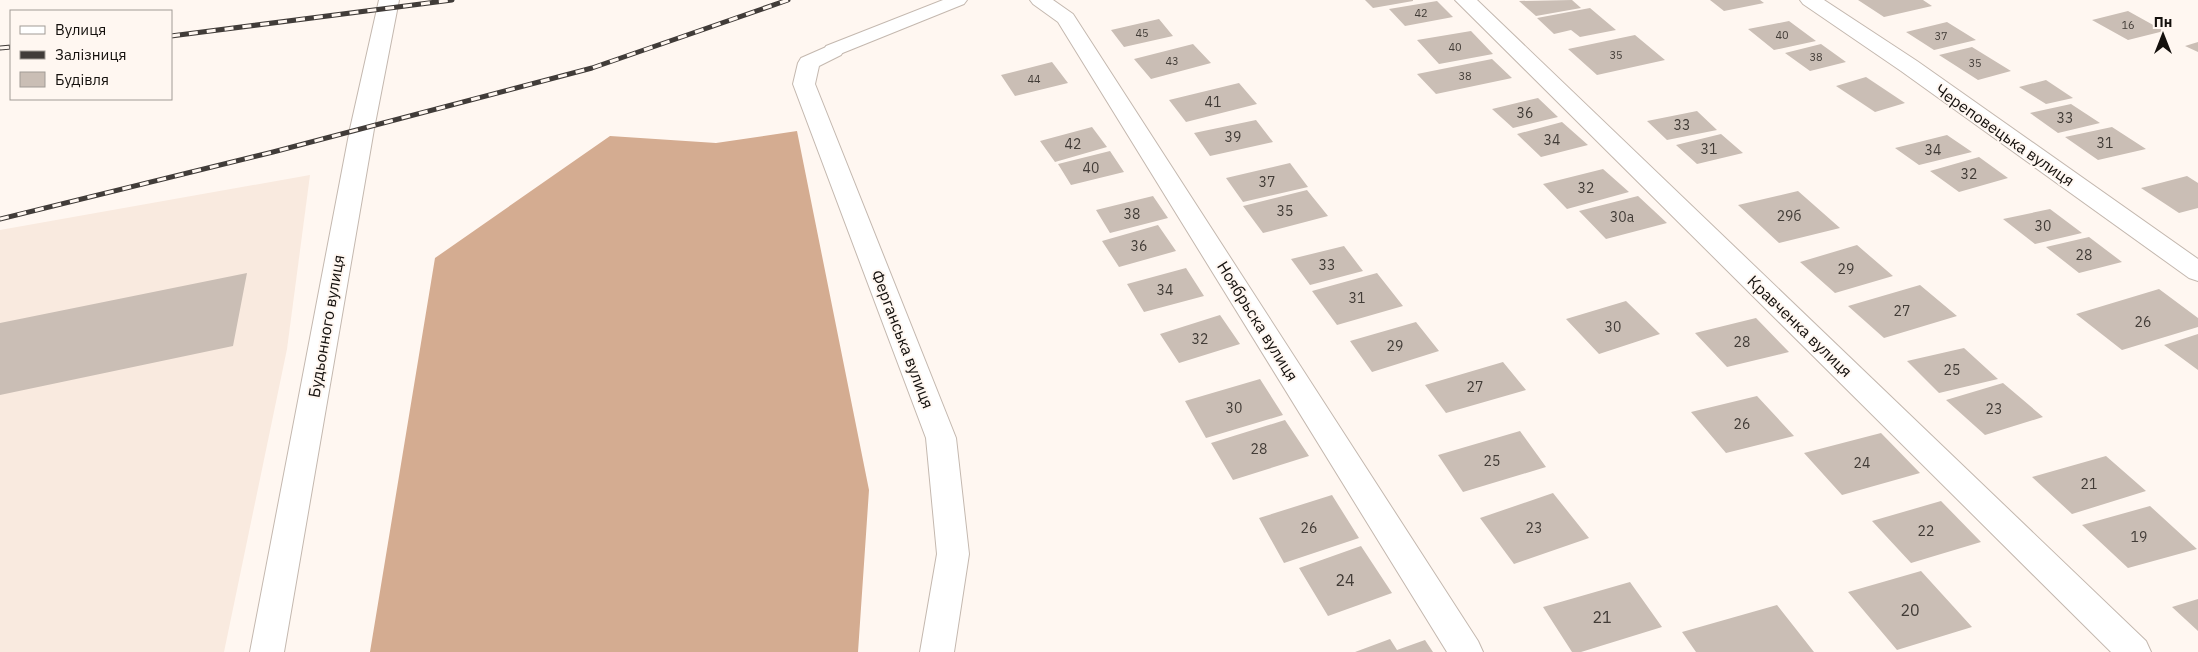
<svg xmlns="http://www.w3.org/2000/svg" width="2198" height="652" font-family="'IBM Plex Sans',sans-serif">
<rect width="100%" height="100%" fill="#fff7f1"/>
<path fill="#f9eadf" d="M310,175L287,349L224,652H0V230Z"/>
<path fill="#d4ac91" d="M797,131L869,490L858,652H370L435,258L610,136L716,143Z"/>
<path fill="#cabeb5" d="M1365,0H1413V1L1373,8Z
M1572,0L1581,8L1536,16L1519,1Z
M1710,0H1760L1764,3L1724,11Z
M1858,0H1923L1932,6L1884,17Z
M1437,1L1453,17L1405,26L1389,9Z
M1590,8L1616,30L1580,37L1571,30L1554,34L1537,18Z
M2128,11L2164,31L2128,40L2092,20Z
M1159,19L1173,36L1124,47L1111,30Z
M1789,21L1816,41L1774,50L1748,29Z
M1947,22L1976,40L1934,50L1906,32Z
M1471,31L1493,54L1439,64L1417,40Z
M1635,35L1665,60L1597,75L1568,49Z
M2198,42V52L2185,46Z
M1193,44L1211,63L1151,79L1134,59Z
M1821,44L1846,62L1810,71L1785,53Z
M1972,47L2011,71L1978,80L1939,55Z
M1492,59L1512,78L1436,94L1417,74Z
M1052,62L1068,83L1015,96L1001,75Z
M1866,77L1905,103L1875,112L1836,86Z
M2046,80L2073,98L2046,104L2019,87Z
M1239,83L1257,104L1186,122L1169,100Z
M1538,98L1558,117L1513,128L1492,109Z
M2071,104L2100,123L2058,133L2030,113Z
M1697,111L1717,130L1667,140L1647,121Z
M1256,120L1273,142L1210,156L1194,133Z
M1562,122L1588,145L1541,157L1517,134Z
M1092,127L1107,147L1055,162L1040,141Z
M2112,127L2146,149L2098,160L2065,137Z
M1721,134L1743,153L1697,164L1676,145Z
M1947,135L1972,152L1919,165L1895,148Z
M1110,151L1124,172L1071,185L1058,164Z
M1979,157L2008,178L1959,192L1930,171Z
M1290,163L1308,187L1243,202L1226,178Z
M1603,169L1629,192L1567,209L1543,184Z
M2187,176L2198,183V208L2179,213L2141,188Z
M1307,190L1328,216L1263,233L1243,206Z
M1798,191L1840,228L1779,243L1738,205Z
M1153,196L1168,218L1110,233L1096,210Z
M1638,196L1667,223L1606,239L1579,211Z
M2050,209L2082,233L2035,244L2003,219Z
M1158,225L1176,251L1119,267L1102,241Z
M2089,237L2122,262L2079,273L2046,247Z
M1857,245L1893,276L1835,293L1800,262Z
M1344,246L1363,271L1310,285L1291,259Z
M1186,268L1204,296L1144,312L1127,284Z
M247,273L233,346L0,395V323Z
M1377,273L1403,306L1337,325L1312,291Z
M1920,285L1957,316L1884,338L1848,306Z
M2159,289L2198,318V327L2122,350L2076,314Z
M1626,301L1660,334L1599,354L1566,319Z
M1220,315L1240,344L1179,363L1160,334Z
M1756,318L1789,352L1727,367L1695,333Z
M1416,322L1439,351L1372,372L1350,341Z
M2198,334V370L2164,345Z
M1964,348L1998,379L1939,393L1907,361Z
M1503,362L1526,390L1446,413L1425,385Z
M1260,379L1283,415L1206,438L1185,401Z
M2003,383L2043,417L1985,435L1946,400Z
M1757,396L1794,436L1726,453L1691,412Z
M1285,420L1309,456L1233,480L1211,443Z
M1520,431L1546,467L1463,492L1438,455Z
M1881,433L1920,473L1842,495L1804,453Z
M2106,456L2146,491L2072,514L2032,477Z
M1553,493L1589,538L1514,564L1480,518Z
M1332,495L1359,538L1284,563L1259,518Z
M1941,501L1981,542L1911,563L1872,521Z
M2150,506L2197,549L2128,568L2082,525Z
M1361,546L1392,593L1328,616L1299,568Z
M1921,571L1972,627L1897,650L1848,592Z
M1630,582L1662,627L1581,652H1572L1543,607Z
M2198,599V631L2172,607Z
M1777,605L1814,652H1696L1682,632Z
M1390,639L1397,650L1425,640L1433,652H1355Z"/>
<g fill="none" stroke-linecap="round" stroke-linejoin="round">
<defs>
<path id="lane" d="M943,0H967L964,4L840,54L833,56L826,54L824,50L826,46Z"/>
<path id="street" d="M1030,0H1053L1073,14L1478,641L1483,652H1447L1058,22L1033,4Z
M1455,0H1477L2146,641L2151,652H2111Z
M1800,0H1824L1917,61L2198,259V281L2189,278L1901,71L1803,4Z
M833,44L841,45L844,50L841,55L819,66L815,84L956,438L969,554L954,652H920L937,554L926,438L793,84L798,63L801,58Z"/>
<path id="secondary" d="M379,0H399L374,129L284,652H250L350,129Z"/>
</defs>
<use href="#lane" stroke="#c4b8af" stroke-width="2"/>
<use href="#street" stroke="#c4b8af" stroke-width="2"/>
<use href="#secondary" stroke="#c4b8af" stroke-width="2"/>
<use href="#lane" fill="#fff" fill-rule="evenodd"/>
<use href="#street" fill="#fff" fill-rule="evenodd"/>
<use href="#secondary" fill="#fff" fill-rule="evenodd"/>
<defs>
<path id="rail" d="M171,36L452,0
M0,48L11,47
M0,219L273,152L592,68L788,0"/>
</defs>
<use href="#rail" stroke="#413c39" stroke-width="5"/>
<use href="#rail" stroke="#fff7f1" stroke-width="3" stroke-dasharray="9" stroke-linecap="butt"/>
</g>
<g text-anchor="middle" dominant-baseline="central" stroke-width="4" stroke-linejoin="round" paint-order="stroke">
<g font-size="11" fill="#423c37">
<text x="1421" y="13">42</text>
<text x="2128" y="25">16</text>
<text x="1142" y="33">45</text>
<text x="1782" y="35">40</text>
<text x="1941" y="36">37</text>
<text x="1455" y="47">40</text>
<text x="1616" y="55">35</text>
<text x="1816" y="57">38</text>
<text x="1172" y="61">43</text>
<text x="1975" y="63">35</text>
<text x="1465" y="76">38</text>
<text x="1034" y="79">44</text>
</g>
<g font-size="14" fill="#423c37">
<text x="1213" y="102">41</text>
<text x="1525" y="113">36</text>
<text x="2065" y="118">33</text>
<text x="1682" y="125">33</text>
<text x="1233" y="137">39</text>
<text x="1552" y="140">34</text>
<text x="2105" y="143">31</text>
<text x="1073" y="144">42</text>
<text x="1709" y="149">31</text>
<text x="1933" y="150">34</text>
<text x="1091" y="168">40</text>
<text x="1969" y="174">32</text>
<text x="1267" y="182">37</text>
<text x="1586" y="188">32</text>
<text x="1285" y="211">35</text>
<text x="1132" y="214">38</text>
<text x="1789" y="216">29б</text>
<text x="1622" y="217">30а</text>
<text x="2043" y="226">30</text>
<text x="1139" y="246">36</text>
<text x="2084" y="255">28</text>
<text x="1327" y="265">33</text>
<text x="1846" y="269">29</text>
<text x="1165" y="290">34</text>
<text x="1357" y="298">31</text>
<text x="1902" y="311">27</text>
<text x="2143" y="322">26</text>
<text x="1613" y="327">30</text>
<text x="1200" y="339">32</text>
<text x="1742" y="342">28</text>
<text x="1395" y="346">29</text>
<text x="1952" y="370">25</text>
<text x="1475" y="387">27</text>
<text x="1234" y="408">30</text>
<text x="1994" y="409">23</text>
<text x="1742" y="424">26</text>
<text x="1259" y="449">28</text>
<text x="1492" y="461">25</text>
<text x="1862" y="463">24</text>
<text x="2089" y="484">21</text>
<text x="1309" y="528">26</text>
<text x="1534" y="528">23</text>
<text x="1926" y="531">22</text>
<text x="2139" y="537">19</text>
</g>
<g font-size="16" fill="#14100d" stroke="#fff7f1">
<text transform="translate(2005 135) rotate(35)">Череповецька вулиця</text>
<text transform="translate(1258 321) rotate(58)">Ноябрьска вулиця</text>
<text transform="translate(326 326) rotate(-80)">Будьонного вулиця</text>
<text transform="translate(1800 326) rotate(44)">Кравченка вулиця</text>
<text transform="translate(903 339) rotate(69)">Ферганська вулиця</text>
</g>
<g font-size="16" fill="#423c37">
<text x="1345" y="580">24</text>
<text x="1910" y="610">20</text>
<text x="1602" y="617">21</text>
</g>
</g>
<rect x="10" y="10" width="162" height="90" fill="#fff7f1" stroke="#a19b96"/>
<rect x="20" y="26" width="25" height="8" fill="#ffffff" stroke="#a19b96"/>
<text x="55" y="35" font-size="15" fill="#14100d">Вулиця</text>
<rect x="20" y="51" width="25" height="8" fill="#413c39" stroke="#a19b96"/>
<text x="55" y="60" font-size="15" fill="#14100d">Залізниця</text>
<rect x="20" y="72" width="25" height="15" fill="#cabeb5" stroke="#a19b96"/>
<text x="55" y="85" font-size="15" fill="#14100d">Будівля</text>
<g transform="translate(2163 35)" stroke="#fff7f1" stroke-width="4" paint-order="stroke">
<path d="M0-4L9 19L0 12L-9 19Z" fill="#14100d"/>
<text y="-8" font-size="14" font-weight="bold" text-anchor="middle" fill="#14100d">Пн</text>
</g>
</svg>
